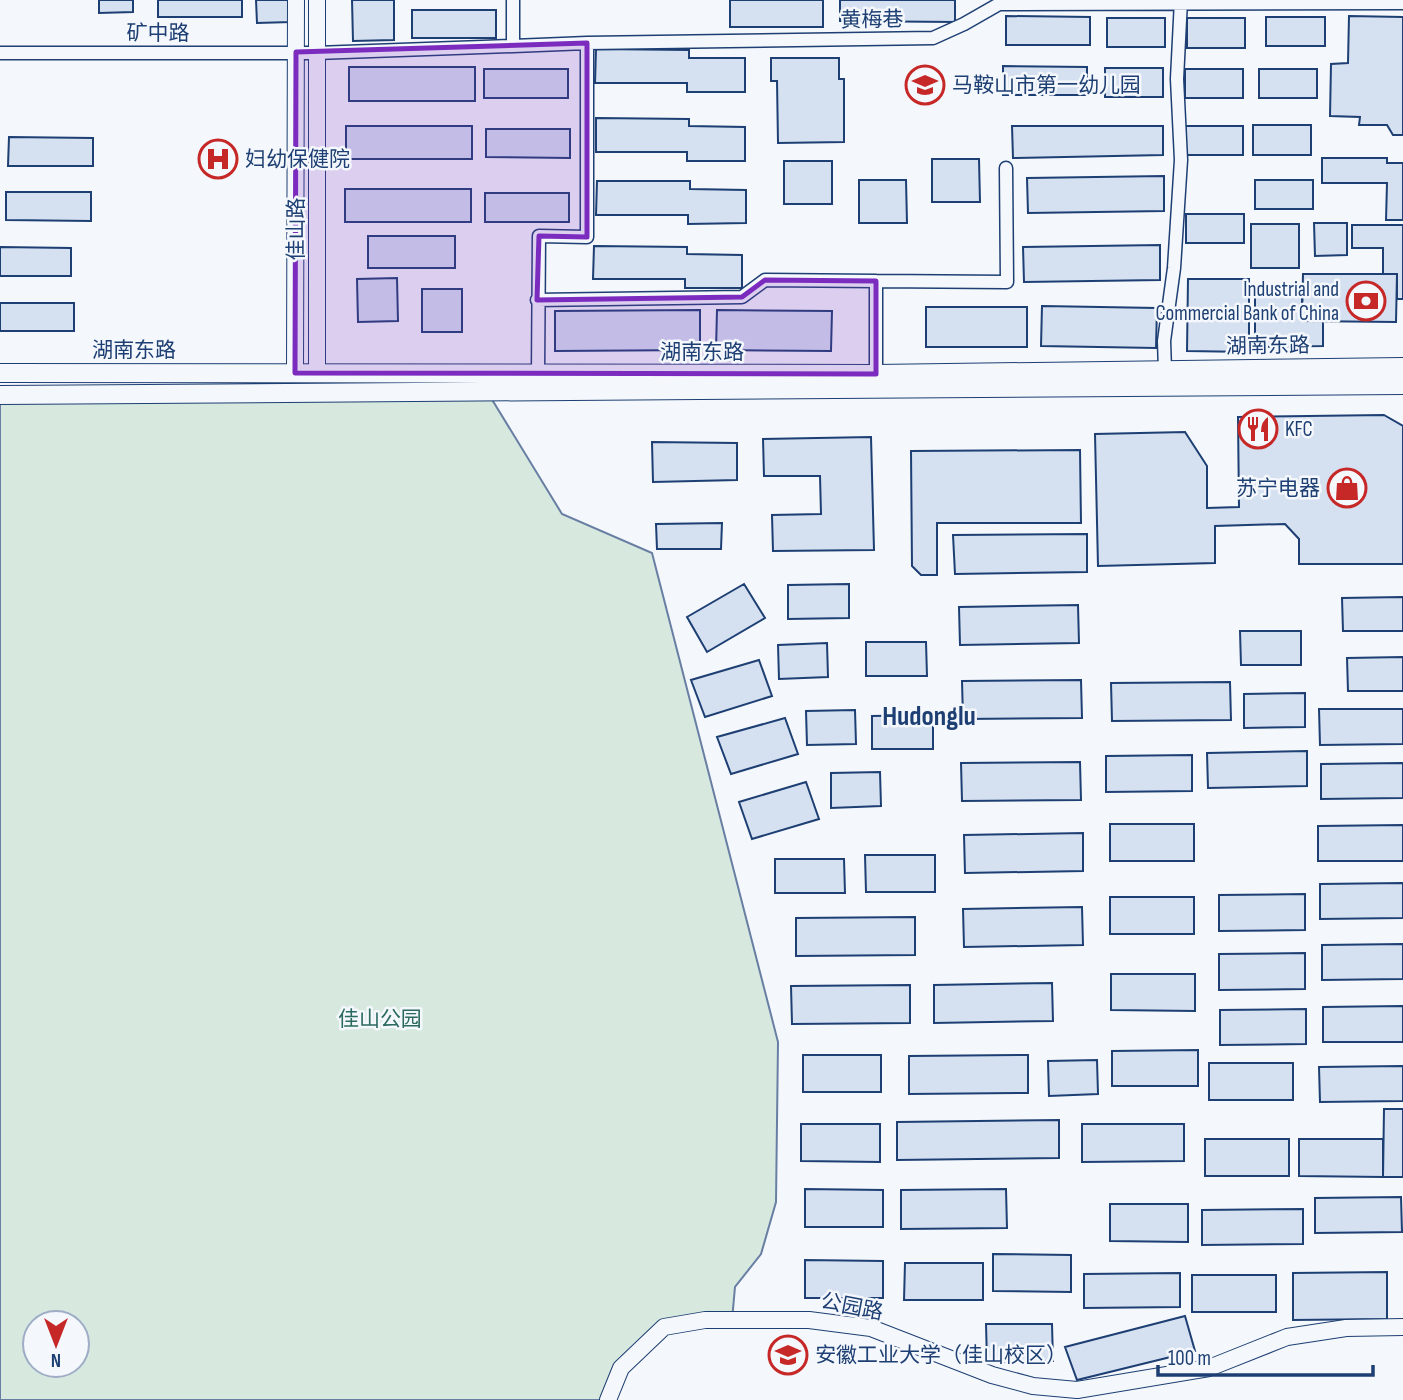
<svg xmlns="http://www.w3.org/2000/svg" width="1403" height="1400" font-family="'Sofia Sans Condensed','Noto Sans SC',sans-serif">
<rect width="100%" height="100%" fill="#f4f7fb"/>
<path fill="#d7e8df" stroke="#687fa3" stroke-width="2" fill-rule="evenodd" d="M488,393L562,514L652,553L778,1042L776,1202L761,1254L735,1287L732,1320L664,1327L620,1367L607,1400H0V395ZM35,1323H77V1365H35Z"/>
<path fill="#d5e0f0" stroke="#1d3f73" stroke-width="2" d="M99,0H133V12L99,13Z
M158,0H242V17H158Z
M256,0H291V22L257,23Z
M352,0H394V40L353,41Z
M730,0H823V27H730Z
M840,0H955V22L840,21Z
M412,10H496V38H412Z
M1006,16L1090,17V45H1006Z
M1349,16L1403,17V135H1393L1387,125H1359L1360,117L1330,116L1331,64L1348,63Z
M1266,17H1325V46H1266Z
M1107,18H1165V47H1107Z
M1187,18H1245V48H1187Z
M596,49L689,50V58H745V92H687V83H595Z
M771,58H839V79H844V142L778,143L777,81H771Z
M1003,66L1087,67V95H1003Z
M349,67H475V101H349Z
M1105,68H1163V97H1105Z
M484,69H568V98H484Z
M1185,69H1243V98H1185Z
M1259,69H1317V98H1259Z
M596,118L689,119V126L745,127V161H687V152H596Z
M1253,125H1311V155H1253Z
M346,126H472V159H346Z
M1012,126H1163V155L1013,158Z
M1185,126H1243V155H1185Z
M486,129H570V158L486,157Z
M9,137L93,138V166H8Z
M1322,158H1387V163H1403V220H1386L1387,183H1322Z
M932,159H979L980,202H932Z
M784,161H832V204H784Z
M1164,176V211L1028,213L1027,178Z
M859,180H906L907,223H859Z
M1255,180H1313V209H1255Z
M597,181H690V189L746,190V223L688,224V215H596Z
M345,189H471V222H345Z
M6,192H91V221L6,220Z
M485,193H569V222H485Z
M1186,214H1244V243H1186Z
M1314,223H1347V255L1315,256Z
M1251,224H1299V268H1251Z
M1352,225H1403V299H1397V274H1383V248H1352Z
M368,236H455V268H368Z
M1160,245V280L1024,282L1023,247Z
M594,246L687,247V254L742,255V288H685V279H593Z
M0,247L71,248V276H0Z
M1303,274H1397L1396,322L1302,321Z
M397,278L398,321L358,322L357,279Z
M1188,279H1249V352L1187,351Z
M1302,285V321H1323V346L1255,347V286Z
M422,289H462V332H422Z
M0,303H74V331H0Z
M1042,306L1157,308L1156,348L1041,346Z
M926,307H1027V347H926Z
M700,310V350L555,351V311Z
M717,310L832,311L831,351L716,350Z
M1384,415L1403,426V564H1299V539L1285,524L1215,526V563L1098,566L1095,434L1185,432L1207,466V508L1239,507L1238,417Z
M871,437L874,550L773,551L772,515L821,514L820,476H764L763,439Z
M652,442L737,443V480L653,482Z
M1080,450L1081,523H937V575H921L912,566L911,451Z
M722,523L721,549H657L656,524Z
M1087,534V572L955,574L953,535Z
M744,584L765,618L707,652L687,617Z
M849,584V618L788,619V585Z
M1403,597V631H1343L1342,598Z
M1078,605L1079,643L960,645L959,607Z
M1240,631H1301V665H1241Z
M866,642H926L927,676H866Z
M827,643L828,677L779,679L778,645Z
M1403,657V691H1348L1347,658Z
M759,660L772,696L705,717L691,680Z
M1081,680L1082,718L963,719L962,681Z
M1230,682L1231,720L1112,721L1111,683Z
M1305,693V727L1244,728V694Z
M1319,709H1403V744L1320,745Z
M855,710L856,744L807,745L806,711Z
M933,715V749H872V716Z
M785,718L798,754L731,774L717,737Z
M1307,751V786L1208,788L1207,753Z
M1192,755V791L1106,792V756Z
M1080,762L1081,800L962,801L961,763Z
M1403,763V798L1321,799V764Z
M880,772L881,806L831,808V773Z
M806,782L819,819L752,839L739,802Z
M1110,824H1194V861H1110Z
M1403,825V861H1318V826Z
M1083,833V871L965,873L964,835Z
M865,855H935V892H866Z
M775,859H844L845,893H775Z
M1403,883V918L1320,919V884Z
M1305,894V930L1219,931V895Z
M1110,897H1194V934H1110Z
M1082,907L1083,945L964,947L963,909Z
M915,917V955L796,956V918Z
M1403,944V979L1322,980V945Z
M1305,953V989L1219,990V954Z
M1111,974H1195V1011L1111,1010Z
M1052,983L1053,1021L934,1023V985Z
M910,985V1023L792,1024L791,986Z
M1403,1006V1042H1323V1007Z
M1306,1009V1044L1220,1045V1010Z
M1198,1050V1086H1112V1051Z
M803,1055H881V1092H803Z
M1028,1055V1093L909,1094V1056Z
M1097,1060L1098,1094L1049,1096L1048,1061Z
M1209,1063H1293V1100H1209Z
M1403,1066V1101L1320,1102L1319,1067Z
M1384,1109H1403V1177H1383Z
M1059,1120V1158L897,1160V1122Z
M801,1124H880V1162L801,1161Z
M1082,1124H1184V1161L1082,1162Z
M1205,1139H1289V1176H1205Z
M1299,1139H1383V1177L1299,1176Z
M805,1189L883,1190V1227H805Z
M1006,1189L1007,1228L901,1229V1190Z
M1401,1197L1402,1232L1315,1233V1198Z
M1110,1204H1188V1242L1110,1241Z
M1303,1209V1244L1202,1245V1210Z
M993,1254L1071,1255V1292L993,1291Z
M805,1260L883,1261V1298H805Z
M905,1263H983V1300H904Z
M1387,1272V1319L1293,1320V1273Z
M1180,1273V1307L1084,1308V1274Z
M1192,1275H1276V1312H1192Z
M1185,1316L1195,1351L1077,1380L1065,1347Z
M986,1324H1052L1053,1361L987,1362Z"/>
<g fill="none" stroke-linecap="round" stroke-linejoin="round">
<defs>
<path id="minor" d="M513,0V46L587,43V237L539,236L538,374
M587,43L933,38L964,24L999,4L1403,3
M0,53H316L513,46
M876,281L1007,282L1006,168
M537,300L742,297L765,280L876,281V374
M1165,370L1164,341L1174,268L1181,160L1177,79L1181,0"/>
<path id="tertiary" d="M317,0V373
M295,373L296,0
M608,1400L621,1368L664,1327L705,1320H809L871,1328L992,1375L1033,1386L1077,1390L1209,1368L1287,1337L1346,1328L1403,1327"/>
<path id="secondary" d="M0,373L876,374L1403,367
M0,395L1403,385"/>
</defs>
<use href="#minor" stroke="#1d3f73" stroke-width="15"/>
<use href="#tertiary" stroke="#1d3f73" stroke-width="18"/>
<use href="#secondary" stroke="#1d3f73" stroke-width="20"/>
<use href="#minor" stroke="#f4f7fb" stroke-width="12"/>
<use href="#tertiary" stroke="#f4f7fb" stroke-width="16"/>
<use href="#secondary" stroke="#f4f7fb" stroke-width="18"/>
</g>
<path fill="#7b2cbf" fill-opacity="0.2" stroke="#7b2cbf" stroke-width="5" stroke-linejoin="round" d="M587,43V237L539,236L537,300L742,297L765,280L876,281V374L295,373L296,52Z"/>
<defs>
<symbol id="school-ring" viewBox="-11 -11 22 22"><circle r="9.5" fill="#f4f7fb" stroke="#c62828" stroke-width="1.5"/><path d="M0-5L7-2L0 1L-7-2ZM-4 1L0 2.5L4 1V4Q0 6-4 4Z" fill="#c62828"/></symbol>
<symbol id="hospital-ring" viewBox="-11 -11 22 22"><circle r="9.5" fill="#f4f7fb" stroke="#c62828" stroke-width="1.5"/><path d="M-5-5h3v3.5h4V-5h3V5h-3V1.5h-4V5h-3Z" fill="#c62828"/></symbol>
<symbol id="bank-ring" viewBox="-11 -11 22 22"><circle r="9.5" fill="#f4f7fb" stroke="#c62828" stroke-width="1.5"/><path d="M-6-4H6V4H-6ZM0-2.3a2.3 2.3 0 1 0 0 4.6a2.3 2.3 0 1 0 0-4.6Z" fill="#c62828"/></symbol>
<symbol id="restaurant-ring" viewBox="-11 -11 22 22"><circle r="9.5" fill="#f4f7fb" stroke="#c62828" stroke-width="1.5"/><path d="M-5-6h1v4h1v-4h1v4h1v-4h1v5L-1.5 .5V6h-2V.5L-5-1ZM5-6V6H3V1.5H1.5Q1.5-4 5-6Z" fill="#c62828"/></symbol>
<symbol id="shop-ring" viewBox="-11 -11 22 22"><circle r="9.5" fill="#f4f7fb" stroke="#c62828" stroke-width="1.5"/><path d="M-5-2.5h2.3a2.7 3.5 0 0 1 5.4 0H5L5.5 6h-11ZM-1.5-2.5h3a1.5 2.3 0 0 0-3 0Z" fill="#c62828"/></symbol>
<symbol id="university-ring" viewBox="-11 -11 22 22"><circle r="9.5" fill="#f4f7fb" stroke="#c62828" stroke-width="1.5"/><path d="M0-5L7-2L0 1L-7-2ZM-4 1L0 2.5L4 1V4Q0 6-4 4Z" fill="#c62828"/></symbol>
</defs>
<g fill-rule="evenodd">
<use href="#school-ring" x="903" y="63" width="44" height="44"/>
<use href="#hospital-ring" x="196" y="137" width="44" height="44"/>
<use href="#bank-ring" x="1344" y="279" width="44" height="44"/>
<use href="#restaurant-ring" x="1236" y="407" width="44" height="44"/>
<use href="#shop-ring" x="1325" y="466" width="44" height="44"/>
<use href="#university-ring" x="766" y="1333" width="44" height="44"/>
</g>
<g text-anchor="middle" dominant-baseline="central" stroke-width="5" stroke-linejoin="round" paint-order="stroke">
<g font-size="21" fill="#1d3f73" stroke="#f4f7fb">
<text transform="translate(872 20) rotate(-1)">黄梅巷</text>
<text x="158" y="33">矿中路</text>
<text transform="translate(296 229) rotate(-90)">佳山路</text>
<text transform="translate(1268 346) rotate(-1)">湖南东路</text>
<text x="134" y="350">湖南东路</text>
<text x="702" y="352">湖南东路</text>
<text transform="translate(852 1307) rotate(11)">公园路</text>
</g>
<g font-size="21" fill="#1d3f73" stroke="#f4f7fb" text-anchor="start">
<text x="952" y="85">马鞍山市第一幼儿园</text>
<text x="245" y="159">妇幼保健院</text>
<text x="1339" y="289" text-anchor="end">Industrial and<tspan x="1339" dy="24">Commercial Bank of China</tspan></text>
<text x="1285" y="429">KFC</text>
<text x="1320" y="488" text-anchor="end">苏宁电器</text>
<text x="815" y="1355">安徽工业大学（佳山校区）</text>
</g>
<g font-size="21" fill="#2c6c60" stroke="#f4f7fb">
<text x="380" y="1019">佳山公园</text>
</g>
<g font-size="28" font-weight="bold" fill="#1d3f73" stroke="#f4f7fb">
<text x="929" y="716">Hudonglu</text>
</g>
</g>
<g transform="translate(56 1344) rotate(180)"><circle r="33" fill="#f4f7fb" stroke="#9eadc5" stroke-width="2"/>
<path d="M0-5L12 26L0 18L-12 26Z" fill="#c62828"/>
<text y="-10" font-size="19" font-weight="bold" text-anchor="middle" fill="#1d3f73">N</text>
</g>
<path d="M1158 1365v10h215v-10" fill="none" stroke="#1d3f73" stroke-width="3.5"/>
<text x="1168" y="1365" font-size="21" fill="#1d3f73" stroke="#f4f7fb" stroke-width="5" paint-order="stroke">100 m</text>
</svg>
